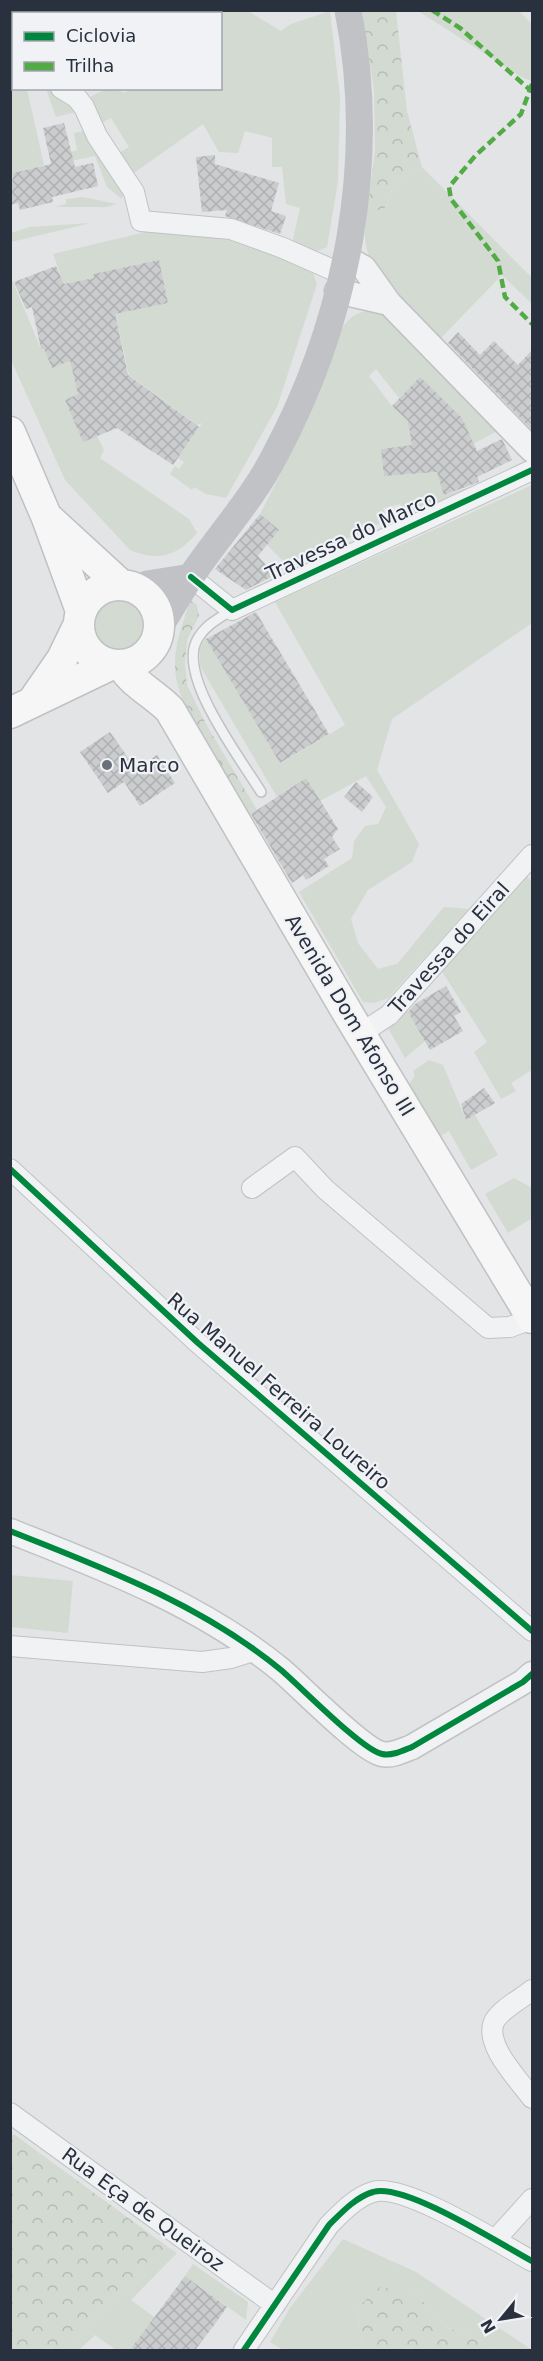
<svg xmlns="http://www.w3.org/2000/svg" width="543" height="2361" font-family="'DejaVu Sans',sans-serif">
<defs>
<pattern id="forest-crowns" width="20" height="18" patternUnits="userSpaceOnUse" patternTransform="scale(1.5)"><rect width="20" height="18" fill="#d3dad2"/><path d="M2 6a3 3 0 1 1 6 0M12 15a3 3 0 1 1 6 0" fill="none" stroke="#b5bcb5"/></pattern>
<pattern id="building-cross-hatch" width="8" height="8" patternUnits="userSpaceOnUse" patternTransform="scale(1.5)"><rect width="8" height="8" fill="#caccce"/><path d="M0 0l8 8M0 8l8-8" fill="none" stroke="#aeb0b2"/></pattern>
</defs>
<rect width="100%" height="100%" fill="#e2e4e6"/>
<path fill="#d3dad2" d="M65,10L248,11L281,31L291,24L330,11L340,97L338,182L327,247L315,252L292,244L300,208L286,204L282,167H272V138L245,131L238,153L219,152L203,124L131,175L116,155L129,147L111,118L98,125L89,98C101,91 111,84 125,93L129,88H220V14H64Z
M519,11L532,24V81L523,78L418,11Z
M10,73L13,74L14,88L27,89L44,165L11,174Z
M46,89L59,92L80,111L56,117Z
M89,130L125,186L122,199L107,187L95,156L71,161V152L77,150L74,133Z
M422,167L532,278V304L502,275L439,340C413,313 367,278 365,237C364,227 367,215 368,205L383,212L394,185Z
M82,197L117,204L106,207H55L66,204V199Z
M91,223L11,242V233L29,227Z
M154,230L237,239L297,262L312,271L317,284L277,407L226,498L206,494L194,487L192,490L170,474L175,466L179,469L184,462L178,458L202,423L197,425L129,375L115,314L168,303L159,260L93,274L94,278L64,284L53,254Z
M10,275L41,349H44L52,368L70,361L78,394L65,400L83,441L97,436L104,450L100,458L189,519L197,533C177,556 159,562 130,550L65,480L11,360Z
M373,310L384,313L501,429L462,450L420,378L399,398L376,369L369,376L391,405L415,428L412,445L381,449L384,476L440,472L445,495L479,484L455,498L405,514L400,504L383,508L387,520L288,566L267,545L279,530L260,514L286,463L338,335C347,319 354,312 373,310Z
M532,485V623L392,719L377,770L419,844L412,862L368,890L351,919L358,943L378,969L397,964L444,907L469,909L388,998L374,1003L363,1002L299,892L352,858L354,841L365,826L378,824L386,807L366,776L320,801L306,778L277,797L200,666V648L206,638L281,763L345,725L275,602Z
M90 627a27 27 0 1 1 54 0a27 27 0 1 1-54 0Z
M527,876L532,883V1070L511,1083L516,1091L501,1099L474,1052L487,1042L441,970Z
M406,1009L425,1041L405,1058L388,1028Z
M429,1060L443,1065L466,1120L475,1115L498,1155L471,1170L449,1131L439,1137L409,1084L415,1076L413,1071Z
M514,1178L532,1188V1218L508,1233L485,1194Z
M11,1575L73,1581L68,1633L11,1627Z
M343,2239L416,2272L532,2350H499L446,2327L414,2292L357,2309L362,2342L358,2350H283L270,2342L290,2308Z
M168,2247L177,2253L131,2300L198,2350H156L140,2338L130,2350H116L95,2335L79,2350H66L149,2260Z
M193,2264L248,2302L246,2320L185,2276Z"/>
<path fill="url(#forest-crowns)" d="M362,11H396L407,111L422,167L394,185L383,212L368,205L375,150L374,91Z
M190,600L197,605L199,616L187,640L185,664L187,685L206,724L257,810L249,816C227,778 176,710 175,667C174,644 184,621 190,600Z
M10,2135H15L168,2247L149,2260L66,2350H11Z
M380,2287L414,2292L446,2327L499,2350H358L362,2342L357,2308Z"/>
<path fill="url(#building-cross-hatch)" d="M64,123L75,167L93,163L98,186L52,197L53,202L20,210L18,203L10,205L13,173L51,164L43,128Z
M215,155V164L279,183L271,211L286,216L280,234L225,216L227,210L202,212L196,157Z
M159,260L168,303L115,314L128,375L199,427L173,465L117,428L83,442L65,400L78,394L70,361L52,368L44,349H41L32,307L26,309L14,282L56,266L64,284L94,278L93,274Z
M458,332L480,355L494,341L518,365L532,350V430L448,343Z
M420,377L462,418L477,451L502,439L512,460L477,477L479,482L444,495L437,472L384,476L381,449L412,445L408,421L392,406Z
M260,514L279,530L258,556L273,573L270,575L271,577L246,590L215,569Z
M256,612L329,734L280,763L206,639Z
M110,732L136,769L157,755L175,783L140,806L124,782L108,793L80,752Z
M306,778L338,829L332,837L340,849L324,859L329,866L306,880L303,875L292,883L251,814Z
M356,782L373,797L362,812L344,797Z
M446,986L461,1012L454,1016L463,1031L430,1050L408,1012L415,1004Z
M484,1088L495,1103L466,1120L461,1104Z
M185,2276L227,2307L212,2328L195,2350H130Z"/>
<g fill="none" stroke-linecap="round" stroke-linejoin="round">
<defs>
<path id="service" d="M232,610C218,619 205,625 197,640C177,676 241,759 261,792"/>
<path id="minor" d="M10,68L14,69
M61,88L77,98L84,107L97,136L134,192L141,221L231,229L283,248L342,274
M191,577L232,610L532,470
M360,1034L389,1015L532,855
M10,1169L198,1343L532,1631
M252,1188L295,1157L325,1189L488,1328L510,1327L532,1319
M10,1646L202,1662L231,1658L256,1650
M532,1990C521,1999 503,2008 495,2020C482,2043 519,2080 532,2098
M10,2113L275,2305
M495,2240L532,2199
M244,2350L329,2225C342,2212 356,2197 373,2192C404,2182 502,2245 532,2261"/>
<path id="tertiary" d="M346,258L364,268L389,303L532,450
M337,291L389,303
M10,1531C104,1568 202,1605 281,1670C301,1687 362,1750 382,1754C392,1756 402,1751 412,1747L523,1682L532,1674"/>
<path id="primary" d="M10,432L47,518L81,611
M48,518L121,585
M79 625a40 40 0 1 1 80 0a40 40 0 1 1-80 0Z
M122,666C133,684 156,695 170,710L350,1017L532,1318
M35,698L62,659L78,626
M10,713L110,665"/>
</defs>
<use href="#service" stroke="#c0c2c4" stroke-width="12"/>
<use href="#minor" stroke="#c0c2c4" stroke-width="22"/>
<use href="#tertiary" stroke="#c0c2c4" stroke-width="27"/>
<use href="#primary" stroke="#bfc1c4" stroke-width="33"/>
<use href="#service" stroke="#f1f2f4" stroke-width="9"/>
<use href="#minor" stroke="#f1f2f4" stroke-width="20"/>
<use href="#tertiary" stroke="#f1f2f4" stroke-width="24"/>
<path stroke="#c0c2c5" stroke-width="27" d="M137,589L147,584L191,577
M159,628C169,612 179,594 190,578C218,536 252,500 275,455C347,320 378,161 348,10"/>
<use href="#primary" stroke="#f6f6f6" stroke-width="30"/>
<path stroke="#53ab46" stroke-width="4.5" stroke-dasharray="9 4.5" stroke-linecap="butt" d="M432,10L460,28L529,89
M532,84L521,114L476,155L449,187L451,199L498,261L505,297L532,324"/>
<defs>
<path id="cycleway" d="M191,577L232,610L532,470
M10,1169L198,1343L532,1631
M10,1531C104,1568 202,1605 281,1670C301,1687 362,1750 382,1754C392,1756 402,1751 412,1747L523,1682L532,1674
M244,2350L329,2225C342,2212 356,2197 373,2192C404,2182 502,2245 532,2261"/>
</defs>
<use href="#cycleway" stroke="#f0f2f6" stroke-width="10"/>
<use href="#cycleway" stroke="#00873e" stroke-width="6"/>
</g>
<circle fill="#6a7079" stroke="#f0f2f6" stroke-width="2" cx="107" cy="765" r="6"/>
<g text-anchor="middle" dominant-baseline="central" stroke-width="4.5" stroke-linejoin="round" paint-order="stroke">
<g font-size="20" fill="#2a313e" stroke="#f0f2f6">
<text transform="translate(351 536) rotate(-25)">Travessa do Marco</text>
<text transform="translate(449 948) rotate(-48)">Travessa do Eiral</text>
<text transform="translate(350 1015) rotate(59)">Avenida Dom Afonso III</text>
<text transform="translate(279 1391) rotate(41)">Rua Manuel Ferreira Loureiro</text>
<text transform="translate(143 2209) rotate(36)">Rua Eça de Queiroz</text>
</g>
<g font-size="20" fill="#2a313e" stroke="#f0f2f6" text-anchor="start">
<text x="119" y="765">Marco</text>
</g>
</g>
<rect width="543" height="2361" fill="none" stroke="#2a313e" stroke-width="24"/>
<rect x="12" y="12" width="210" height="78" fill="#f0f2f6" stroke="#a1a5ac" stroke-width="1.5"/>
<rect x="24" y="32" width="30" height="9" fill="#00873e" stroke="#a1a5ac" stroke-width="1.5"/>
<text x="66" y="42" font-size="18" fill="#2a313e">Ciclovia</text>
<rect x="24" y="62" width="30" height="9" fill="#53ab46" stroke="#a1a5ac" stroke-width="1.5"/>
<text x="66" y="72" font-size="18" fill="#2a313e">Trilha</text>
<g transform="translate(501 2319) rotate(240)" stroke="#f0f2f6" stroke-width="4.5" paint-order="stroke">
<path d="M0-4.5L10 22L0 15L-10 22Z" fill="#2a313e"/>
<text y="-9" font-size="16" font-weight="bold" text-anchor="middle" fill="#2a313e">N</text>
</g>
</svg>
